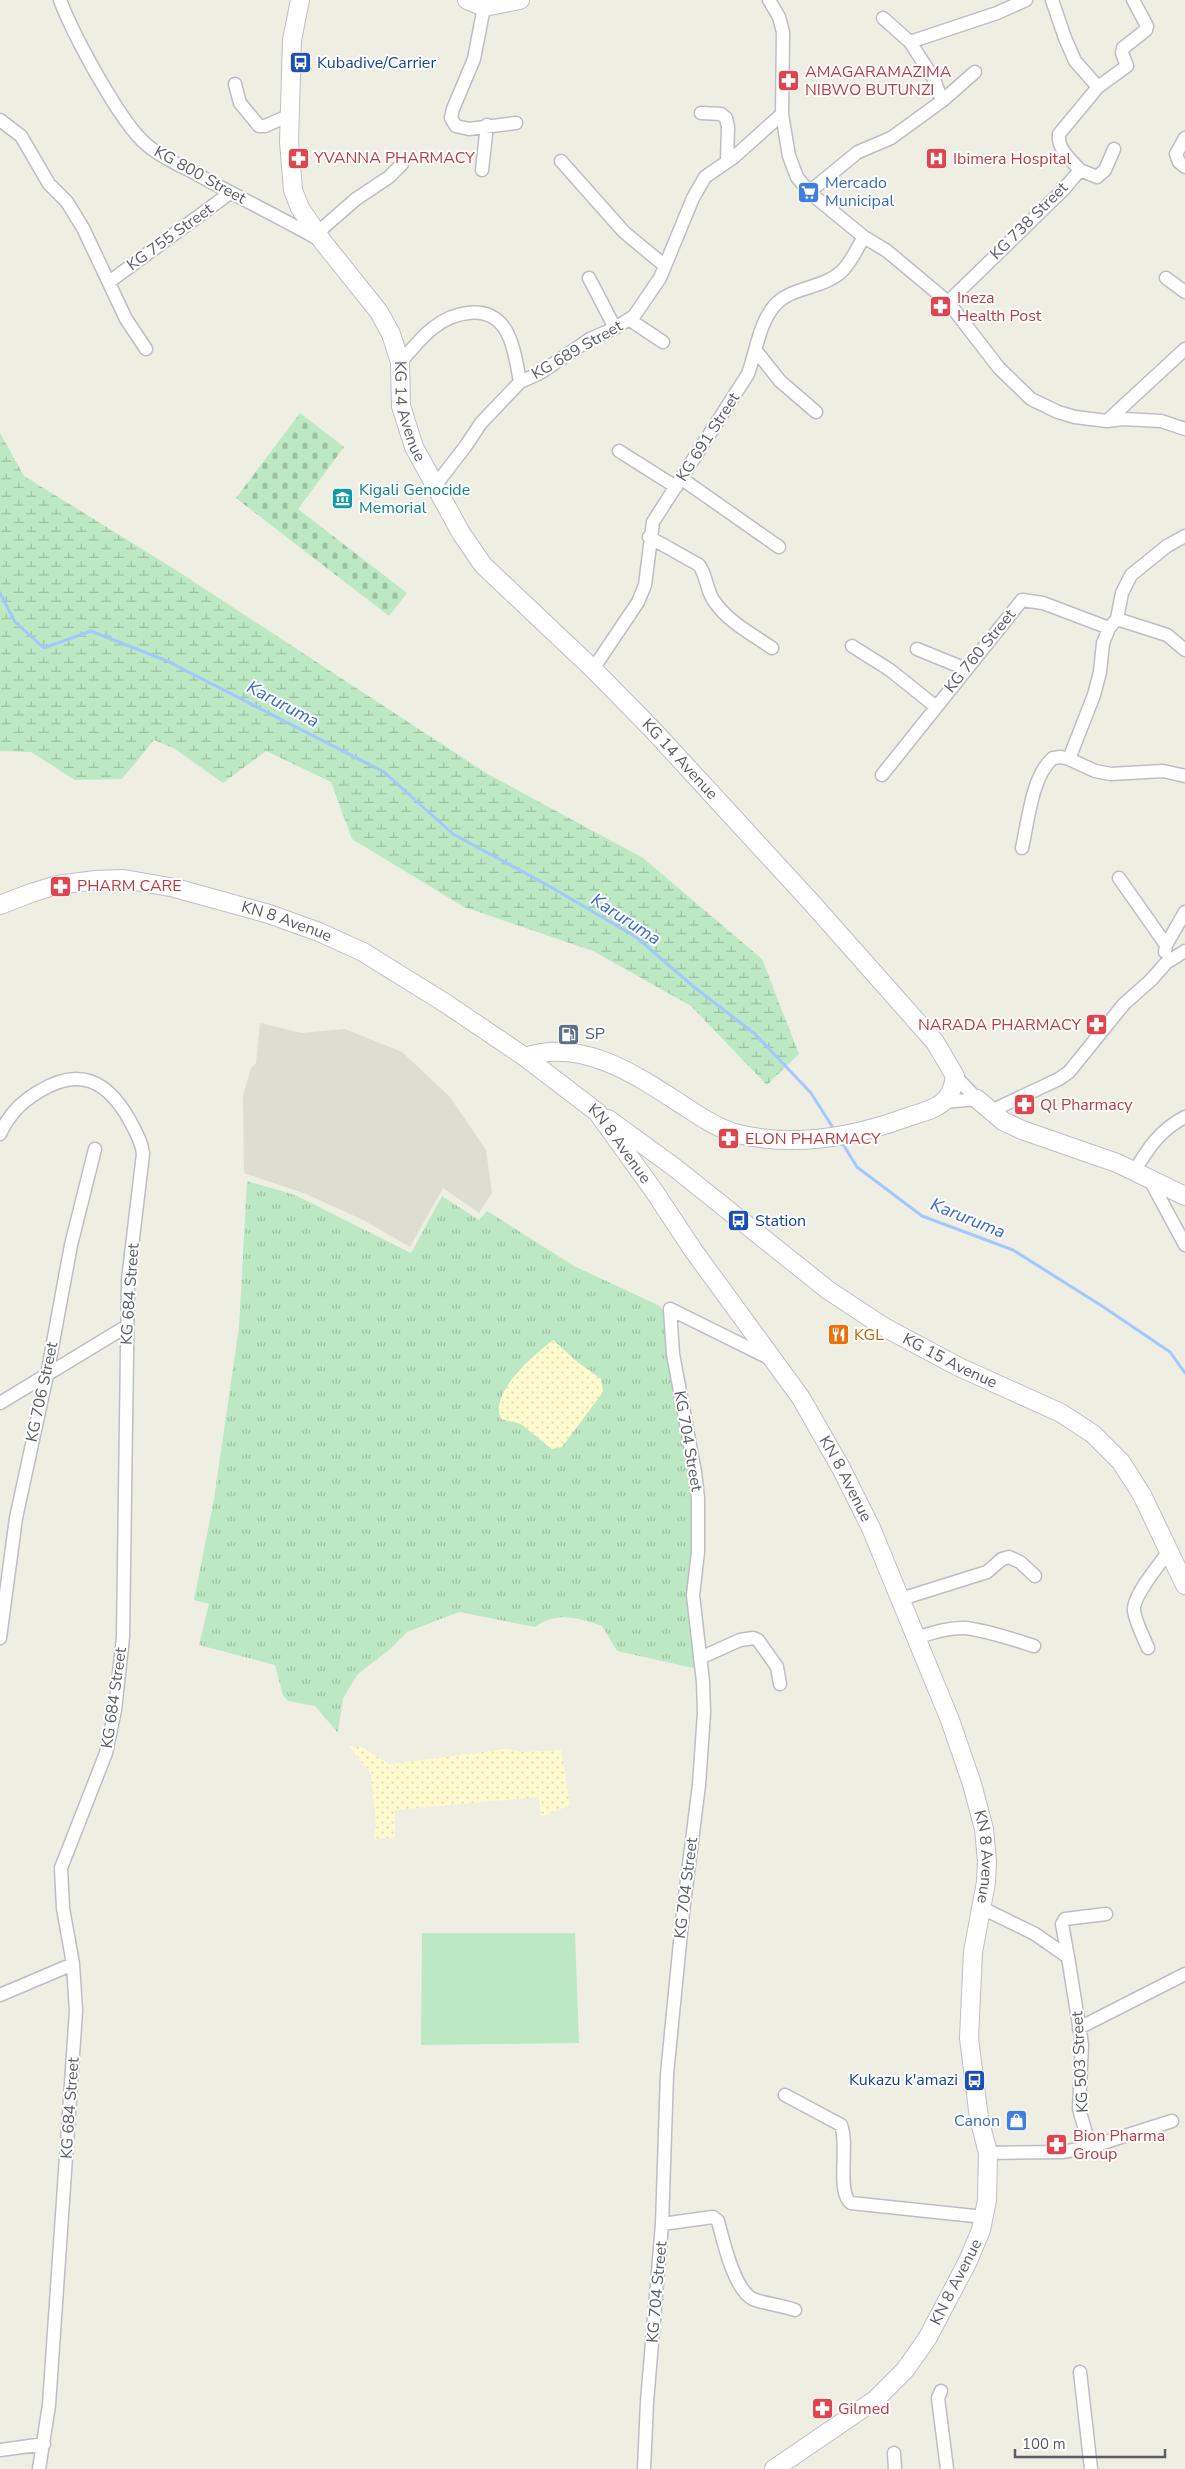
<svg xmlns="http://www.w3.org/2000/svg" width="1185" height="2469" font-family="'Nunito Sans',sans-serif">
<defs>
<pattern id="grass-tufts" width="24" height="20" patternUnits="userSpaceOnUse" patternTransform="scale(1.25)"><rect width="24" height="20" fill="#bce9c3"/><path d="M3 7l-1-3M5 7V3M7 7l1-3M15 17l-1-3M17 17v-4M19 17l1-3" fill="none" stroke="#9cc0a2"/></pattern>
<pattern id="wetland-marsh" width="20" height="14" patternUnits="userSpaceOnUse" patternTransform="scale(1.25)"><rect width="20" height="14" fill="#bce9c3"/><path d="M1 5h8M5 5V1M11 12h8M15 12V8" fill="none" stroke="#9cc0a2"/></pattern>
<pattern id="sand-dots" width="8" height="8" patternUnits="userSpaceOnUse" patternTransform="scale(1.25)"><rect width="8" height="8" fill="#feface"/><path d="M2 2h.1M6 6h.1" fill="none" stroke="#dcd9b4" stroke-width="1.8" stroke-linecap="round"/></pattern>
<pattern id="cemetery-stones" width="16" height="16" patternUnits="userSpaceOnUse" patternTransform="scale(1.25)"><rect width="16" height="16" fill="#bce9c3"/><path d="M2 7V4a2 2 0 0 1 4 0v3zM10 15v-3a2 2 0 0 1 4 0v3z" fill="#9cc0a2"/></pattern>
</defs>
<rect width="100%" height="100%" fill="#efeee2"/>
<path fill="#deddd1" d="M260,1023L302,1033L345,1029L402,1052L450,1097L486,1150L492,1193L479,1213L443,1188L410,1247L363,1220L306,1194L244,1173L243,1096L251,1068L256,1063Z"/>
<path fill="url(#grass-tufts)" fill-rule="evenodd" d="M247,1181L295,1195L411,1253L442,1196L479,1220L487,1211L574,1266L660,1306L665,1314L697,1466L698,1669L617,1651L602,1626C578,1618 557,1611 535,1627L459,1612L407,1632L389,1650L358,1674L343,1698L338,1733L315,1706L288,1701L283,1695L275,1665L199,1645L209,1604L194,1600L214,1499L239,1327ZM553,1340L576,1361L601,1379L552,1449L521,1424Z"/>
<path fill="url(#wetland-marsh)" d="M0,433L24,476L176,570L486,773L643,858L762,959L799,1054L767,1085L691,1006L593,951L464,907L352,839L331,782L266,751L223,783L175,749L154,740L122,779L75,780L31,752L0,751Z"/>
<path fill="url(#sand-dots)" d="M553,1340L576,1361L601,1379L603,1392L562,1447L552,1449L521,1424L501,1419C489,1392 534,1355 553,1340Z
M349,1746L361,1747L390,1764L506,1749L523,1752L561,1750L570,1805L541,1817L539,1797L395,1810V1838L374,1839L376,1824L371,1774Z"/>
<path fill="url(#cemetery-stones)" d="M300,413L344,447L298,509L407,593L389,616L236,498Z"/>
<path fill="#bce9c3" d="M422,1933H575L579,2043L421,2045Z"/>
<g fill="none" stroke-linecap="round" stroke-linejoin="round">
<path stroke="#a2c8ff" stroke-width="3" d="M0,593L15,622L44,648L91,631L167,661L384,772L453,834L549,886L636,937L694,987L755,1034L811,1093L835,1131
M841,1141L857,1167L922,1216L1013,1250L1102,1306L1170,1352L1185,1373"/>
<defs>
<path id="street" d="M60,0C73,34 120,123 147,145C161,157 177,164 193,172C235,196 278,216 320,240
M769,0L779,17L783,32L782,114L789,156L797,177L809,192L864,237L887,251L948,302L999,368L1031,399L1058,412L1075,417L1107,421L1123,419L1161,421L1185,429
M1052,0L1065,38L1075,61L1098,87
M484,7L474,59L453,109L451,118L456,126L469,129L516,123
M910,42L997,13L1026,0
M235,84L240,103L259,126H265L290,115
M942,101L975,72
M701,113L721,114L726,118L728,127L727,161
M0,120L21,136L49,184L67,202L83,228L126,319L146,349
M1185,138L1176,154L1179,162L1185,167
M561,161L624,232L665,266
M482,170L487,125
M1080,170L1097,177L1105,170L1114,149
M809,192L858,152L891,138L942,101L934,79L910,42L883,18
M317,233L356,199L389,177L402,164
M589,278L615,328
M1166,278L1185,292
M109,282L230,193
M948,302L1064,189L1080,170C1071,160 1057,149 1059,134L1098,87L1127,66L1122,53L1123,48L1146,30L1147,26L1133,0
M630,320L663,342
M757,352L780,381L816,412
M400,362C411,351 421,337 433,328C453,312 488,303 505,329C514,343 517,366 520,382
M1107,421L1185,349
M619,451L676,487
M682,479L779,547
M434,487L465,447L481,423L520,382L540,373L590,339L615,328L634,316L660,278L693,198L705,177L734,157L782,114
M649,537L699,565C707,576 706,590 714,601C728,622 752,634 772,648
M1117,619L1167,635L1185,650
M852,646L890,670L935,706
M917,649L966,669
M593,669L638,602L645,585L653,522L748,374C756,352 759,323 775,305C791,287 822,289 841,272C851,263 857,248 864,237
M1069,759L1095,771L1111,774L1163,771L1185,776
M882,775L1022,600L1043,603L1109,628
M1022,848C1028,822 1032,775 1053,758L1061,757L1069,759L1094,695L1100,672L1103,643L1109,628L1117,619L1122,593L1131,575L1167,546L1185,536
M1119,878L1166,945
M1165,952L1166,945L1185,912
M955,1076L977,1099
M944,1102L977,1099
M991,1111L1059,1079L1069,1072L1124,1004L1151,980L1166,963L1185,951
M0,1134C8,1116 21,1102 38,1092C78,1067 106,1079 129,1119C135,1131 142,1141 143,1154L128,1280L123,1637L115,1710L106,1753L61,1868L63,1908L73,1964L76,2011L49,2405L39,2469
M1134,1172C1148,1148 1160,1130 1185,1117
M1150,1180L1185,1245
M0,1403L127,1326
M901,1599L987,1572L1002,1559L1009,1557L1020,1562L1035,1576
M0,1638L16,1518L47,1375L71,1245L95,1149
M916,1638C932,1633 949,1627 966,1628C989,1631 1012,1639 1034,1646
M1148,1648C1143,1636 1136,1623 1134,1611C1132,1596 1160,1564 1169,1551
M700,1658L740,1640L753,1638L758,1640L777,1667L780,1684
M982,1908L1035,1934L1068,1957L1082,2044L1079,2109L1090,2147
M1068,1957L1062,1924L1065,1919L1106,1914
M0,1995L73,1964
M1079,2028L1185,1974
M785,2095L841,2125C849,2145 836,2193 851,2203L984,2217
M988,2153L1062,2152L1090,2147L1172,2121
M662,2224L713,2217L718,2221C723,2240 734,2290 753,2299C765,2304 782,2305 795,2310
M1080,2372L1091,2469
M941,2391L938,2398L947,2469
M0,2450L44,2444
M894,2453L895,2469
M644,2469L647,2402L662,2224L667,2074L683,1912L699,1785L704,1713L703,1682L693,1595L698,1552V1498L695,1472L673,1354L670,1309L771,1359"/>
<g id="secondary">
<path id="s1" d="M300,0L292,40L289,142L293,190L300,208L323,242L379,312L391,334L400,362L401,406L414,447L461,533L483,565L593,669L652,729L811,902L935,1042L955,1076C951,1108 931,1109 905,1118C850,1138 792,1148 734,1133C715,1127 698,1115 681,1104C635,1074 581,1038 525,1057"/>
<path d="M467,0L484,7L520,0"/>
<path id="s2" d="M0,905L31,893L57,885L96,880L124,879L175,888L269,914L319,932L363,952L445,1003L525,1057L597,1112L654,1191L693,1250L801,1398L841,1468L871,1528L950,1720L972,1784L984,1829L987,1861L986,1882L973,1952L969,2038L979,2118L988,2153L987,2200L981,2230L968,2261L927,2339L905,2370L875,2400L774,2469"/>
<path d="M977,1099L1003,1121L1022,1130L1117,1163L1185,1196"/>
<path id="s3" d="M608,1119L674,1167L828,1290L884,1327L959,1367L1061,1413L1093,1434L1121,1462L1142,1495L1185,1585"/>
</g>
</defs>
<use href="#street" stroke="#bcbec5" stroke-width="15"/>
<use href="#secondary" stroke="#bdbfc7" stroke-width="20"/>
<use href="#street" stroke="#fff" stroke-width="12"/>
<use href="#secondary" stroke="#fff" stroke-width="18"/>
</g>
<defs>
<symbol id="bus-square" viewBox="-11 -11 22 22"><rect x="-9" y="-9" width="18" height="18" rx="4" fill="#1a4fb4" stroke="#fff"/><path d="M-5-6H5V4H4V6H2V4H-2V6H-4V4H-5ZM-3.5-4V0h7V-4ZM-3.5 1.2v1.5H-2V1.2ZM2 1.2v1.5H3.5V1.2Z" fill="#fff"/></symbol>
<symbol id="pharmacy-square" viewBox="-11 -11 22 22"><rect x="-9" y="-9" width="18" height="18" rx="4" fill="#e0444e" stroke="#fff"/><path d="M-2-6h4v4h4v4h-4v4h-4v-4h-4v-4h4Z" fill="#fff"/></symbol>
<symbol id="hospital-square" viewBox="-11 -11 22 22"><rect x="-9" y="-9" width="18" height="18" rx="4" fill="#e0444e" stroke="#fff"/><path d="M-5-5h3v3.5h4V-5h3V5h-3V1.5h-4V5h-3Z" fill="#fff"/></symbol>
<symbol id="supermarket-square" viewBox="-11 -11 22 22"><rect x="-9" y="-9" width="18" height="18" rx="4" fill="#3f7fe0" stroke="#fff"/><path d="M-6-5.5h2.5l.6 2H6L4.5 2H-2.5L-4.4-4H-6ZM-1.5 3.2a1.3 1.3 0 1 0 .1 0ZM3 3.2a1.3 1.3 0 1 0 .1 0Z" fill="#fff"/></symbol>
<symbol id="museum-square" viewBox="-11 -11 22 22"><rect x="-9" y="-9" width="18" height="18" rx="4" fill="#0f9aa8" stroke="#fff"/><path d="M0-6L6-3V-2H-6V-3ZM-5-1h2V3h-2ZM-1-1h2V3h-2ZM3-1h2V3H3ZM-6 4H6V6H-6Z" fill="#fff"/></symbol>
<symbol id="fuel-square" viewBox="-11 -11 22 22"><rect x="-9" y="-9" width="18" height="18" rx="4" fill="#5c6f8a" stroke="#fff"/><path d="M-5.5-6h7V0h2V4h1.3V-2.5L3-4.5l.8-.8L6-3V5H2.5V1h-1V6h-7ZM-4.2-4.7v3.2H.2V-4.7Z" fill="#fff"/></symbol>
<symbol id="restaurant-square" viewBox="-11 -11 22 22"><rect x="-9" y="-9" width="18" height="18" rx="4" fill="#e8710a" stroke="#fff"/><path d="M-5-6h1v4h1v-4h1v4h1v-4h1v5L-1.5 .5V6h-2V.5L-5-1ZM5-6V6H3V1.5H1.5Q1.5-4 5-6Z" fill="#fff"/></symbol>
<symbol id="shop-square" viewBox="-11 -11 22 22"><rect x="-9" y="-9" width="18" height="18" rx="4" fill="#3f7fe0" stroke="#fff"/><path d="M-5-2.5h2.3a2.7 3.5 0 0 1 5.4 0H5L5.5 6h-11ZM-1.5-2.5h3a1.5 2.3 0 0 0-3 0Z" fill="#fff"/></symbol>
</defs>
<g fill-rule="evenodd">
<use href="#bus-square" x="288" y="50" width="25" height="25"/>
<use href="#pharmacy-square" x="776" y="68" width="25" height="25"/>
<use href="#pharmacy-square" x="286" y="146" width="25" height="25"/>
<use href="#hospital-square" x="924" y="146" width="25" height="25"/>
<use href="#supermarket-square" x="796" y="180" width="25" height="25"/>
<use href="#pharmacy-square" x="928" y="294" width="25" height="25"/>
<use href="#museum-square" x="330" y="486" width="25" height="25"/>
<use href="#pharmacy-square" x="48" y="874" width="25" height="25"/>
<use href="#pharmacy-square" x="1084" y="1012" width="25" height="25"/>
<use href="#fuel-square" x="556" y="1022" width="25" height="25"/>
<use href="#pharmacy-square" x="1012" y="1092" width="25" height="25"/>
<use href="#pharmacy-square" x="716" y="1126" width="25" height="25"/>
<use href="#bus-square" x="726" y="1208" width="25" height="25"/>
<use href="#restaurant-square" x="826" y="1322" width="25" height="25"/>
<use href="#bus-square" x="962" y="2068" width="25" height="25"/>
<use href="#shop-square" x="1004" y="2108" width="25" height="25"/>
<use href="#pharmacy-square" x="1044" y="2132" width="25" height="25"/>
<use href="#pharmacy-square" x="810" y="2396" width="25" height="25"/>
</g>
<g text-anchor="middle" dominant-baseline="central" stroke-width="4" stroke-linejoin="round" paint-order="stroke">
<g font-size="16" fill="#164399" stroke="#fff" text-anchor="start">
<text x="317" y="63">Kubadive/Carrier</text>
<text x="755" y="1221">Station</text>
<text x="958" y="2080" text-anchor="end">Kukazu k'amazi</text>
</g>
<g font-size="16" fill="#be3a42" stroke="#fff" text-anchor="start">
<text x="805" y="72">AMAGARAMAZIMA<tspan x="805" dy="18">NIBWO BUTUNZI</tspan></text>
<text x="314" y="158">YVANNA PHARMACY</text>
<text x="953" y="159">Ibimera Hospital</text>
<text x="957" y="298">Ineza<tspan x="957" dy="18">Health Post</tspan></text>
<text x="77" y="886">PHARM CARE</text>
<text x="1081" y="1025" text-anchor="end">NARADA PHARMACY</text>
<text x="1040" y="1105">Ql Pharmacy</text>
<text x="745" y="1139">ELON PHARMACY</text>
<text x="1073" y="2136">Bion Pharma<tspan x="1073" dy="18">Group</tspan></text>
<text x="838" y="2409">Gilmed</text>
</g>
<g font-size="16" fill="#5a5d64" stroke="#fff">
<text transform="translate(200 175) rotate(29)">KG 800 Street</text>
<text transform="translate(1029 221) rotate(-45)">KG 738 Street</text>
<text transform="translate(170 237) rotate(-36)">KG 755 Street</text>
<text transform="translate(577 350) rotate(-30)">KG 689 Street</text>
<text stroke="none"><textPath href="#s1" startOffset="446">KG 14 Avenue</textPath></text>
<text transform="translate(708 437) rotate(-57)">KG 691 Street</text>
<text transform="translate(980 651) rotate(-51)">KG 760 Street</text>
<text stroke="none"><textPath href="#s1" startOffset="896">KG 14 Avenue</textPath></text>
<text stroke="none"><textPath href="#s2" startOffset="296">KN 8 Avenue</textPath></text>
<text stroke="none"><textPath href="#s2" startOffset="701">KN 8 Avenue</textPath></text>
<text transform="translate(130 1294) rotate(-86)">KG 684 Street</text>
<text stroke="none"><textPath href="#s3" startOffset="420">KG 15 Avenue</textPath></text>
<text transform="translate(42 1392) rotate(-78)">KG 706 Street</text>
<text transform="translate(688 1441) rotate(80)">KG 704 Street</text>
<text stroke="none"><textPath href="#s2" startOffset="1106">KN 8 Avenue</textPath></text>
<text transform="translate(114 1698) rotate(-82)">KG 684 Street</text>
<text stroke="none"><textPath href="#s2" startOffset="1511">KN 8 Avenue</textPath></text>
<text transform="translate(686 1888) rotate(-83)">KG 704 Street</text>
<text transform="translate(1080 2062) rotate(-93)">KG 503 Street</text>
<text transform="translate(70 2108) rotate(-86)">KG 684 Street</text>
<text transform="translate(956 2282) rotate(-63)">KN 8 Avenue</text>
<text transform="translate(657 2292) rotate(-85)">KG 704 Street</text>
</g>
<g font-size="16" fill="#366cbe" stroke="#fff" text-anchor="start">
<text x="825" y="183">Mercado<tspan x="825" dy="18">Municipal</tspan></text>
<text x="1000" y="2121" text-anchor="end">Canon</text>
</g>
<g font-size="16" fill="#0d838f" stroke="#fff" text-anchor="start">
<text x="359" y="490">Kigali Genocide<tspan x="359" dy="18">Memorial</tspan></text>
</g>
<g font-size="16" fill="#4e5e75" stroke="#fff" text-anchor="start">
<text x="585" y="1034">SP</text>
</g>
<g font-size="16" fill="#c56008" stroke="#fff" text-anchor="start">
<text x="854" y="1335">KGL</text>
</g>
<g font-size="18" font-style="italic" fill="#396ace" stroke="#fff">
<text transform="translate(283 704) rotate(28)">Karuruma</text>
<text transform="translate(626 919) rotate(33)">Karuruma</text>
<text transform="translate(968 1218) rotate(22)">Karuruma</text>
</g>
</g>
<path d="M1015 2449v8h150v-8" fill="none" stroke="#5a5d64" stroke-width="2.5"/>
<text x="1022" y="2449" font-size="15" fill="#5a5d64" stroke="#ffffff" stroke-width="4" paint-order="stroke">100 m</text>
</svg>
